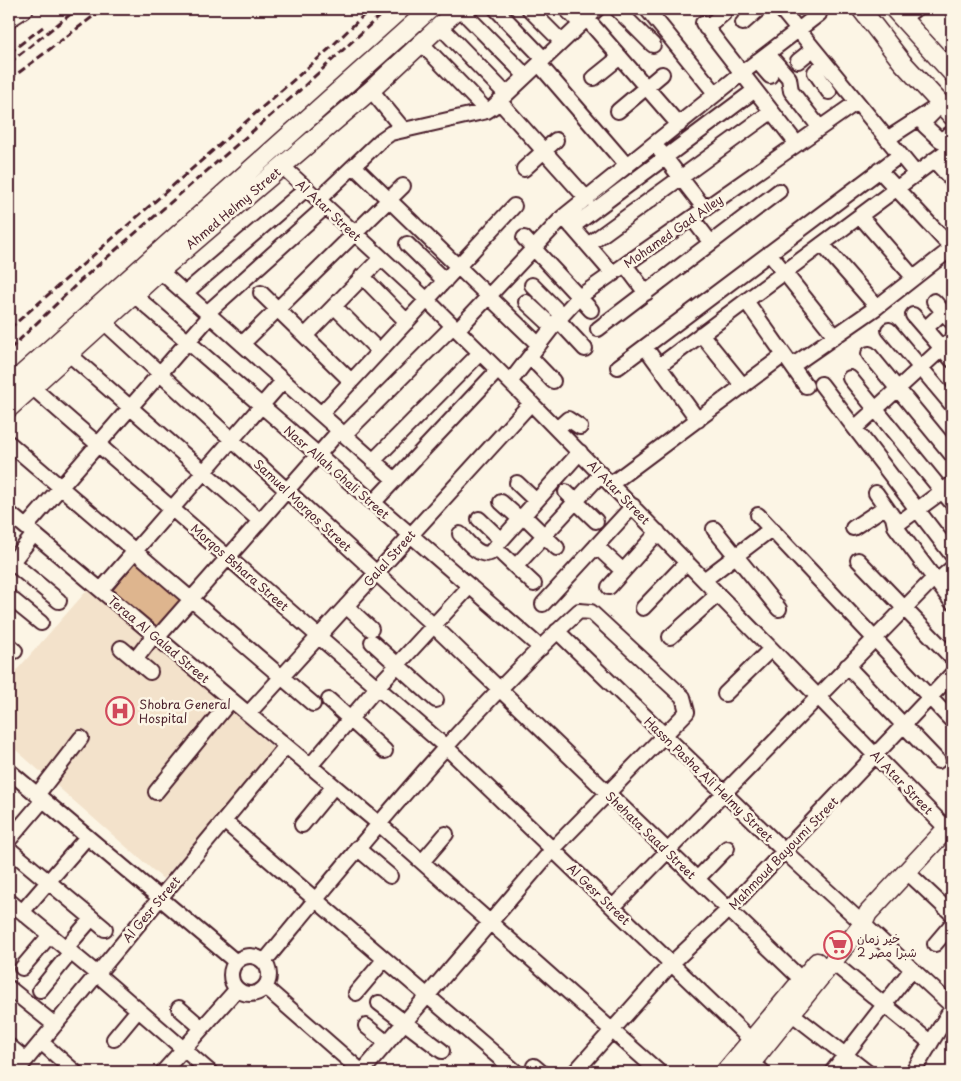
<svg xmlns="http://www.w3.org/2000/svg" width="961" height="1081" font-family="'Playpen Sans','Playpen Sans Arabic',sans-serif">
<rect width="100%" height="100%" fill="#fcf5e5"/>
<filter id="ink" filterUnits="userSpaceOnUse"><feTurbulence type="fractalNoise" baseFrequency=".02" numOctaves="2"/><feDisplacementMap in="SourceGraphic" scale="10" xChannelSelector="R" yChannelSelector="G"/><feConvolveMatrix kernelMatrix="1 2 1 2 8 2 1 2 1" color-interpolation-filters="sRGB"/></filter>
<g filter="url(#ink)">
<path fill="#f3e2cb" d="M90,587L276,750L163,879L9,744V679Z"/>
<path fill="#deb58e" stroke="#4a1f2b" d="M137,561L185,602L160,630L113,590Z"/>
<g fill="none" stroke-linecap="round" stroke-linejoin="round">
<defs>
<path id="minor" d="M460,9L526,76
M496,9L544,59
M529,9L562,42
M566,9L581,24
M617,9L653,45
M647,9L716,94
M781,9L916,174
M903,18L915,9
M587,19L679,125
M9,20L26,9
M703,23L797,144
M743,23L759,9
M440,26L506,94
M706,28L724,13
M421,43L487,111
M768,54L789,78L791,91L820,128
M757,61L770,76
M798,61L813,49
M825,63L815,72L829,92
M539,64L627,166
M594,78L620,57
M371,90L403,129
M499,101L587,199
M618,111L662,74
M934,112L924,122L925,126L940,140L952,133
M887,139L941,104
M660,151L705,209
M934,160L952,180
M282,166L427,300L531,403L952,834
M354,166L539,345
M524,169L556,140
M879,170L952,248
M318,200L381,140L391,133L487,111L493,107L597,9
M860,216L914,278
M692,218L711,243
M567,221L613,274
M572,227L755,90
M524,238L591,310
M407,244L445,281
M822,244L877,307
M588,245L771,112
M769,253L835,336
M625,265L646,293
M160,271L395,480
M362,276L407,322
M532,285L562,315
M185,293L306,189
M261,293L351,381
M134,295L541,648
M746,301L806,386
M934,301L952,322
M526,302L553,327
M334,306L379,351
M207,313L325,207
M913,315L952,360
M558,320L585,349
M104,322L435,627L802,980
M598,329L779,191
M925,329L943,312
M457,330L563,217L742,73L819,14
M889,330L952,405
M701,334L743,386
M305,336L381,258
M242,344L403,186
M645,347L698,420
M69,354L260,521
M869,354L952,455
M530,357L553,381
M659,366L952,147
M792,366L877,307L952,248
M618,367L900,155
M850,378L952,503
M510,382L558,320L579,297L857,102
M821,384L952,555
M32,387L447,748L752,1041
M321,414L514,206
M855,428L952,339
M557,429L568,419L580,427
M344,435L453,326
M9,443L313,704
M373,461L480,353
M517,483L536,501
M611,484L784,355
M566,492L596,521
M876,493L893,517L895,526L952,602
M501,502L520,519
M373,503L498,370
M9,513L378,823L659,1072
M523,515L557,548
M758,515L952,721
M479,519L501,540
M895,526L952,484
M26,527L210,316
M853,528L885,507
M714,529L779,609
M460,534C468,542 478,557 490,553L580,452
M596,546L623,571
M503,555L534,584
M9,560L59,601
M858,560L952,658
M9,566L34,534
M516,566L601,474
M704,580L771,529
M937,581L952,568
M609,587L658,532
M101,590L283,381
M9,597L41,623
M543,604L633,506
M346,606L371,629
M643,608L687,562
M557,631L784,851L952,1006
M670,637L718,594
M157,638L339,431
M372,642L436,700
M9,646L15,651
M121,648L150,672
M135,660L154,635
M847,666L938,761
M725,694L771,649
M329,700L385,751
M248,714L531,403
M310,766L378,686L470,586
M9,771L236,962
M156,792L231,700
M37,795L81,738
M224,821L516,1072
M302,825L334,786
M9,840L43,800
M357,848L390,876
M9,849L105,929
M422,862L446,834
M906,871L952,914
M697,879L727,848
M9,901L97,974L210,1072
M613,907L934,578
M22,912L87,837
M935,944L952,924
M66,948L92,918
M231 975a19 19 0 1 1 38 0a19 19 0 1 1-38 0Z
M264,962C364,841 464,717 579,611L591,612L683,697L687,712L553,849L362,1072
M832,962L931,1043
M22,968L50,935
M265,987L362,1072
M9,988L55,1025
M40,990L71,952
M356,993L384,960
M379,1003L442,1051
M179,1008L202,1028
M791,1013L867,1072
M366,1026L387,1043
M114,1039L138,1010
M41,1042L75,1072
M9,1046L26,1060
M752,1063L763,1072
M534,1066L541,1072
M16,1072L286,746
M163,1072L237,989
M575,1072L671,964L729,909L952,674
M832,1072L912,969
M913,1072L952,1008"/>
<path id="major" d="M861,9L902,62L952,116
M894,9L952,73
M9,386L430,9
M9,408L160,271L371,90L458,9
M725,1072L817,962
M744,1072L863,924L868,913L952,823"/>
</defs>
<use href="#minor" stroke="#4a1f2b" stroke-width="18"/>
<use href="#major" stroke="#4a1f2b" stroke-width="21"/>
<use href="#minor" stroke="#fcf5e5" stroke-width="14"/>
<use href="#major" stroke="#fcf5e5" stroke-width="18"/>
<path stroke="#4a1f2b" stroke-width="3" stroke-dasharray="8 4" stroke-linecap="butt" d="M9,53L43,27
M9,63L77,9
M9,80L103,9
M9,329L329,49L370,9
M9,350L80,281L300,90L387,9"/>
</g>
</g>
<defs>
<symbol id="hospital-ring" viewBox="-11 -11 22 22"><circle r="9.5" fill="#fcf5e5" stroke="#d1495b" stroke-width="1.5"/><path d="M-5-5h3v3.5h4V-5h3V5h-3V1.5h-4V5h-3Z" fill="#d1495b"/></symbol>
<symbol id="supermarket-ring" viewBox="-11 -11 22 22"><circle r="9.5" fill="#fcf5e5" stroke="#d1495b" stroke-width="1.5"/><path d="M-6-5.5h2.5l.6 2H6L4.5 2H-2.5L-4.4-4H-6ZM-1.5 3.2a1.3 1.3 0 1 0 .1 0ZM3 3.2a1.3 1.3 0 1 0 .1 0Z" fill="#d1495b"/></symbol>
</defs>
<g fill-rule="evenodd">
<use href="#hospital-ring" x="104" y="695" width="32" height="32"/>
<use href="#supermarket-ring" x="822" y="929" width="32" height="32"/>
</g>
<g text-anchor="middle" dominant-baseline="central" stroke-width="5" stroke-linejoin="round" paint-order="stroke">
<g font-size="12" fill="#4a1f2b" stroke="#fcf5e5">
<text transform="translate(233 208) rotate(-40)">Ahmed Helmy Street</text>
<text transform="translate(329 210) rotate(43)">Al Atar Street</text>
<text transform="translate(673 231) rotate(-35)">Mohamed Gad Alley</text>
<text transform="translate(337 472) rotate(41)">Nasr Allah Ghali Street</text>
<text transform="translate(619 492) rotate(46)">Al Atar Street</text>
<text transform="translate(303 505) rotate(43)">Samuel Morqos Street</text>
<text transform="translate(389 558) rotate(-48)">Galal Street</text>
<text transform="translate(240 567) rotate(41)">Morqos Bshara Street</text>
<text transform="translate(159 639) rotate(40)">Teraa Al Galad Street</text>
<text transform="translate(709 779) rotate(44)">Hassn Pasha Ali Helmy Street</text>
<text transform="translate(902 782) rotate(46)">Al Atar Street</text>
<text transform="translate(651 835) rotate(44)">Shehata Saad Street</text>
<text transform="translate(783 853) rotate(-46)">Mahmoud Bayoumi Street</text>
<text transform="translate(599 894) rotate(44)">Al Gesr Street</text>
<text transform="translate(151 909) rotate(-50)">Al Gesr Street</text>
</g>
<g font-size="12" fill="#4a1f2b" stroke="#fcf5e5" text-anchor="start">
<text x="139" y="704">Shobra General<tspan x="139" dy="14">Hospital</tspan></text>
<text x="857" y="938">خير زمان<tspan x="857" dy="14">شبرا مصر 2</tspan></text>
</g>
</g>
<rect width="961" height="1081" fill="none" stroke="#fcf5e5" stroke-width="30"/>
<rect x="15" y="15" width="931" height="1051" fill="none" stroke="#4a1f2b" stroke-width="2" filter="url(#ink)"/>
</svg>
